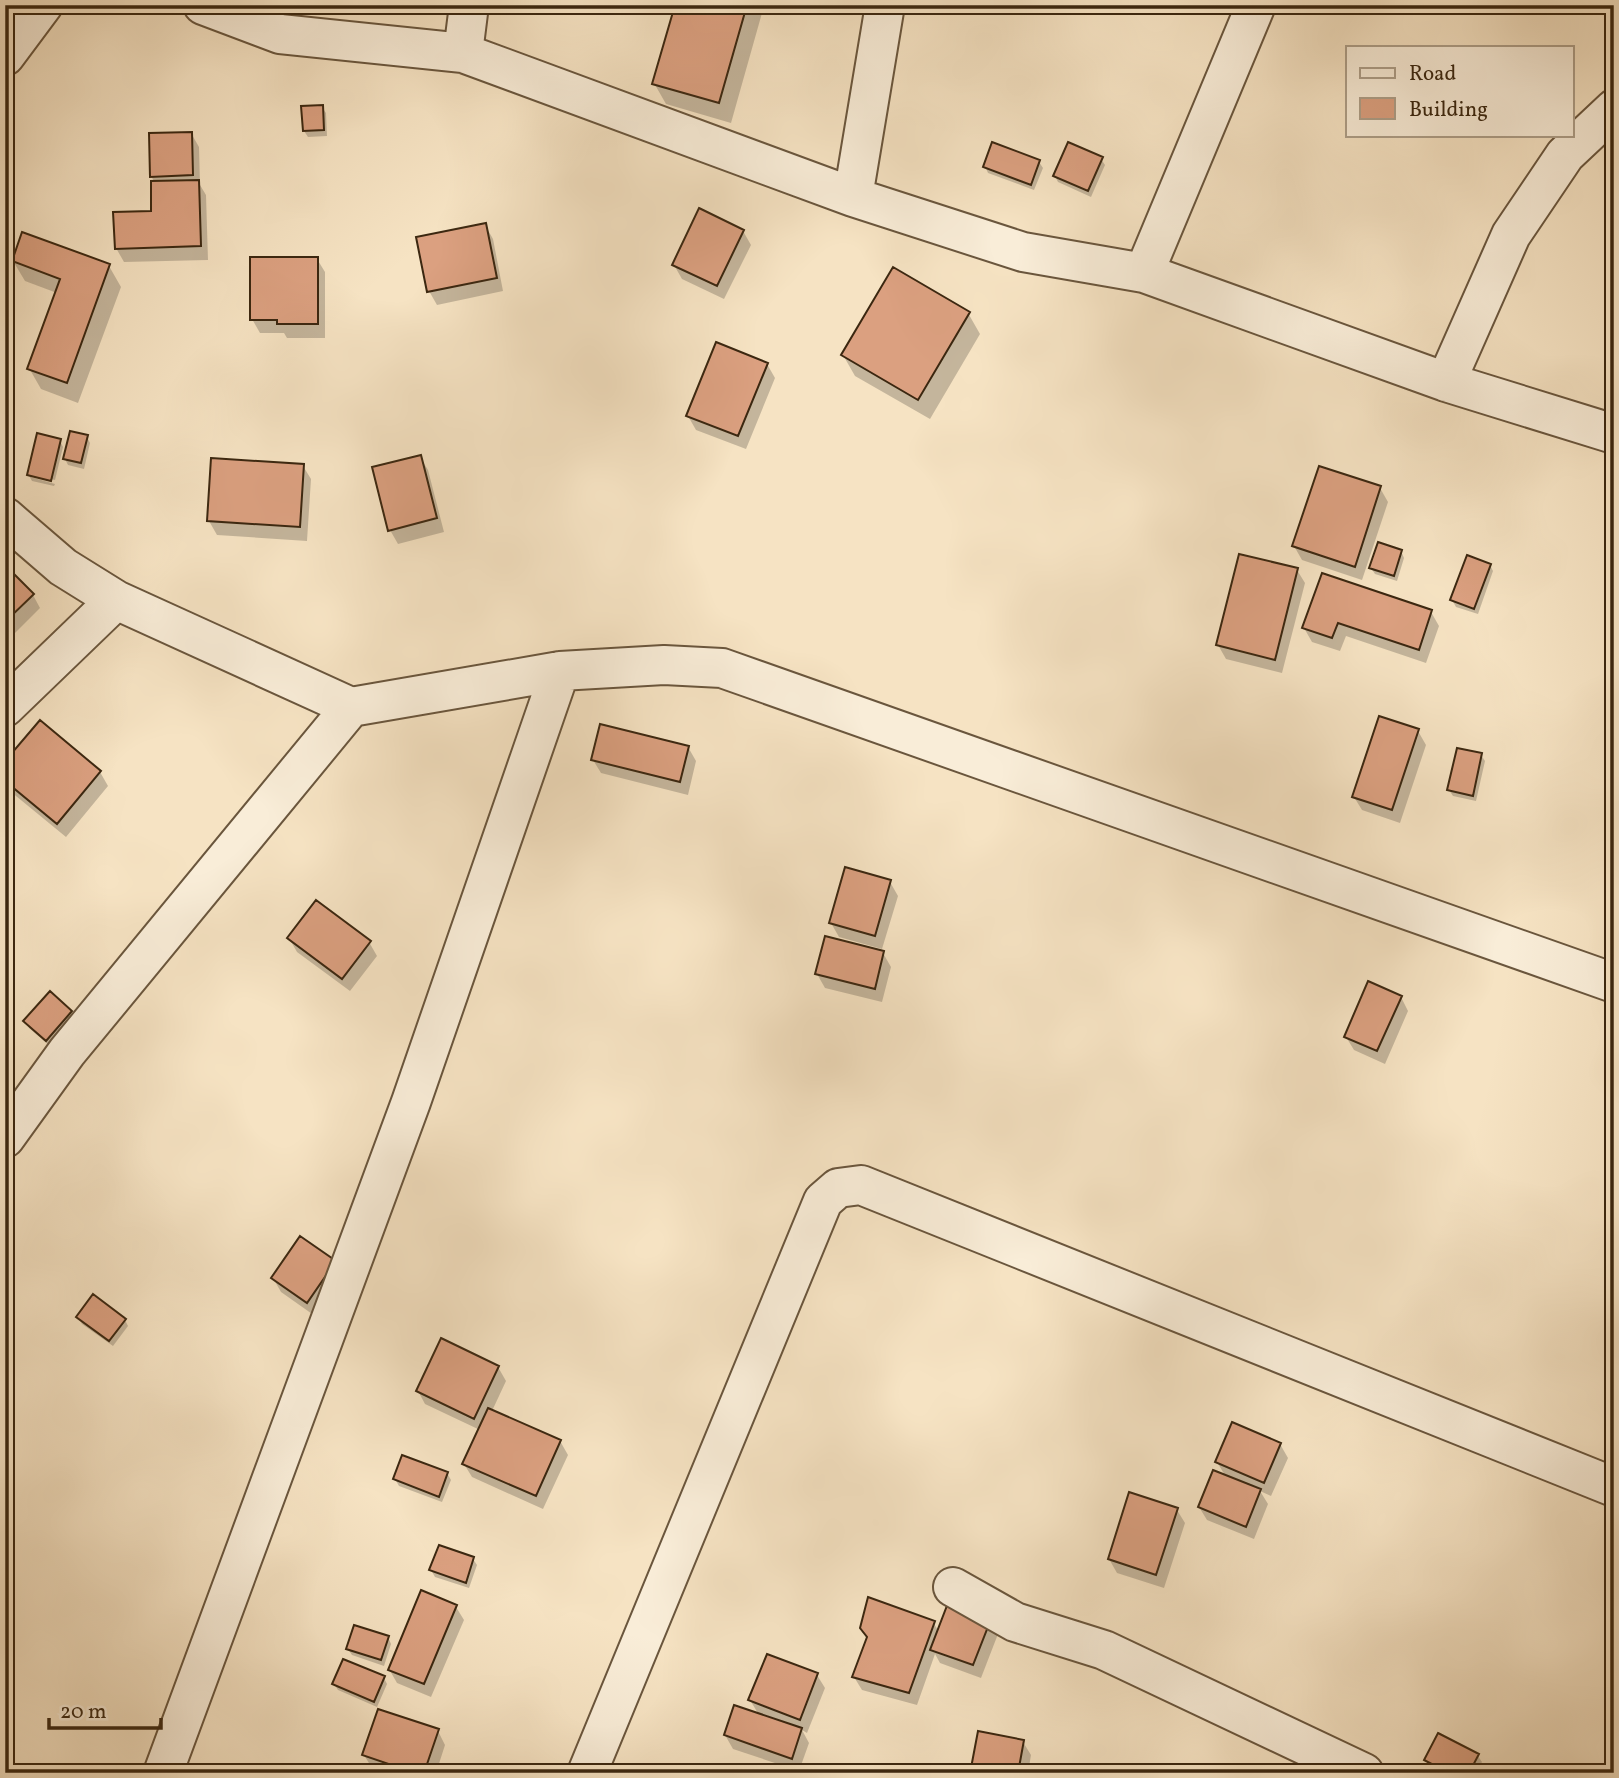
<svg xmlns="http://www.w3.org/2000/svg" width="1619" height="1778" font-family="Vollkorn,serif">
<rect width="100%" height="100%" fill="#f6e3c3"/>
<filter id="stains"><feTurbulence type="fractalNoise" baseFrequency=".00286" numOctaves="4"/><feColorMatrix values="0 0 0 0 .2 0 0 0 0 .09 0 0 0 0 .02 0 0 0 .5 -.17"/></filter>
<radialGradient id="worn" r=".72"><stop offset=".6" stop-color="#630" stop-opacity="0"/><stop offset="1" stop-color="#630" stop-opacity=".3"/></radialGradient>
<path fill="#0003" d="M677,5H758L762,13L731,123L666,104L654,83Z
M322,107L326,113L327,136L308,137L304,131Z
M191,133L199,147L200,185L206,195L208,260L124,262L116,248L153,213L155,183L151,176Z
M1101,159L1105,165L1091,197L1058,182L1055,176Z
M1039,162L1043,168L1034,190L988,173L985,166Z
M485,225L493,239L503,291L437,305L429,291Z
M743,231L751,245L724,299L682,279L674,265Z
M317,259L325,272V338H287L284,333H260L252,319Z
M13,261L109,266L121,287L78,403L41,389L29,368L57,293L25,281Z
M968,313L980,334L930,419L855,376L843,355Z
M767,364L775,378L746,449L696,430L688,416Z
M87,437L90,443L84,469L68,465L65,459Z
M60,441L63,447L55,480L31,474V477L55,484L54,486L32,481L28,474Z
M420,457L428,470L444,532L398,544L390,530Z
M303,466L311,479L307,541L217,535L209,521Z
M1380,488L1388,502L1362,580L1302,560L1294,546Z
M1401,551L1404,558L1397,581L1375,574L1371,568Z
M1490,565L1493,571L1478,614L1456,607L1452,600Z
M5,568L33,595L40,608L5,643Z
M1297,570L1305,583L1282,673L1226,659L1218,645Z
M1323,575L1431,612L1439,626L1426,663L1346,636L1340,651L1312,642L1304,628Z
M40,723L100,772L108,786L66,837L5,787V764Z
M1418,731L1426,745L1400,823L1362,810L1354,797Z
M688,747L696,761L688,795L601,773L593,760Z
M1481,755L1485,761L1476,801L1453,796L1449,790Z
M890,882L898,896L882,949L839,937L831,923Z
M289,938L369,942L377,956L350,991L297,952Z
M883,953L891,967L882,1002L825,988L817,974Z
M1401,997L1408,1011L1385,1064L1354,1050L1346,1037Z
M71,1012L74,1018L50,1046L29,1028L26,1021Z
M335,1262L315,1316L281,1292L273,1278Z
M78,1317L125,1320L128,1326L113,1346L82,1324Z
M498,1367L506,1381L492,1411L560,1441L568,1455L543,1509L472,1477L464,1464L480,1430L425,1404L418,1391Z
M1280,1444L1288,1458L1271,1496L1260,1491L1268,1504L1254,1539L1207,1520L1199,1507L1226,1477L1217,1462Z
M447,1473L451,1480L442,1502L399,1486L395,1479Z
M1177,1510L1185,1523L1164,1588L1117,1573L1109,1559Z
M473,1559L477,1565L469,1588L435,1577L431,1570Z
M949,1605L998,1634L981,1678L940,1663L935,1654L917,1705L862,1690L854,1677L868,1639L862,1628L933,1622L939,1632Z
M456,1607L464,1620L431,1697L397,1683L389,1669Z
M388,1637L391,1644L384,1666L352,1655L348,1649Z
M817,1675L825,1688L807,1733L802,1730L809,1743L799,1771L733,1749L725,1735L759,1715L750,1700Z
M384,1678L387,1684L377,1707L338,1690L334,1684Z
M438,1731L445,1745L436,1773H385L372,1768L364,1755Z
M1023,1742L1031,1755L1028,1773H976L973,1768Z
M1478,1756L1482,1762L1476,1773H1442L1429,1766L1426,1760Z"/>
<path fill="#dba080" stroke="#3b2710" stroke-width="2" d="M675,5H747L719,103L652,84Z
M323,105L324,130L303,131L301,106Z
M192,132L193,175L150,177L149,133Z
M992,142L1040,160L1031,185L983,167Z
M1068,142L1103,157L1088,191L1053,176Z
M199,180L201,246L115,249L113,212L151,211V181Z
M699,208L744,230L717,286L672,265Z
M486,223L497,278L427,292L416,237Z
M22,232L110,264L67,383L27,369L60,279L12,261Z
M250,257H318V324H277V320H250Z
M893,267L970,312L918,400L841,355Z
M716,342L768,363L738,436L686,416Z
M70,431L88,435L81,463L63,459Z
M37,433L61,439L51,481L27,475Z
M421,455L437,518L388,531L372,467Z
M211,458L304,464L300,527L207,521Z
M1319,466L1381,486L1355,567L1292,546Z
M1378,542L1402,550L1394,576L1369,568Z
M1239,554L1298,568L1275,660L1216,645Z
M1467,555L1491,564L1474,609L1450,600Z
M5,565L34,594L5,622Z
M1322,573L1432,610L1419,650L1338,623L1332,638L1302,628Z
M1379,716L1419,729L1392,810L1352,797Z
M40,720L101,771L57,824L5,781V761Z
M600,724L689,746L680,782L591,760Z
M1457,748L1482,753L1473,796L1447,790Z
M845,867L891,880L875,936L829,923Z
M316,900L371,941L342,979L287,938Z
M825,936L884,951L875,989L815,974Z
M1368,981L1402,996L1377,1051L1344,1037Z
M50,991L72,1011L46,1041L23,1021Z
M300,1236L336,1261L307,1303L271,1278Z
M93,1294L126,1319L109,1341L76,1317Z
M441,1338L499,1366L474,1419L416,1391Z
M488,1408L561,1440L536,1496L462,1464Z
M1232,1422L1281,1443L1264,1483L1215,1462Z
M402,1455L448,1472L439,1497L393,1479Z
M1213,1470L1261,1489L1246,1527L1198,1507Z
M1129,1492L1178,1508L1156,1575L1108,1559Z
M439,1545L474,1557L466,1583L429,1570Z
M421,1590L457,1605L424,1684L388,1670Z
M868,1597L935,1621L909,1693L852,1677L867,1637L860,1628Z
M948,1603L991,1619L973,1665L930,1650Z
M354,1625L389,1636L381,1660L346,1649Z
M767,1654L818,1673L800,1720L748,1700Z
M343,1659L385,1676L374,1702L332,1684Z
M734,1705L802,1728L792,1759L724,1735Z
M378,1709L439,1729L424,1773H415L362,1755Z
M978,1731L1024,1740L1018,1773H998L971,1768Z
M1438,1733L1479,1754L1469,1773H1449L1424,1760Z"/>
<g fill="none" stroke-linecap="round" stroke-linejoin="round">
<defs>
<path id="street" d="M203,5L280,34L463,53L853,197L1023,252L1144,273L1446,382L1614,434
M463,53L469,5
M5,56L43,5
M853,197L885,5
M1144,273L1256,5
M1446,382L1511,235L1565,155L1614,109
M5,517L63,567L116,600L351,707L560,671L664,665L722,668L1614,983
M5,707L116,600
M5,1138L67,1052L351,707
M953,1587L1015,1622L1104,1650L1364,1773
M163,1773L411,1102L560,671
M587,1773L823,1201L838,1188L861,1185L1614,1487"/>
</defs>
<use href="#street" stroke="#6a563d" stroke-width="42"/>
<use href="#street" stroke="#f9edd8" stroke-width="38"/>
</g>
<rect width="1619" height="1778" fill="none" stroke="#f6e3c3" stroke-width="28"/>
<rect x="7" y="7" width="1605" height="1764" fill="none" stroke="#3b2710" stroke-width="3.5"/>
<rect x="14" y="14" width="1591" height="1750" fill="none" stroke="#3b2710" stroke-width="2"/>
<rect x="1346" y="46" width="228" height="91" fill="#f9edd8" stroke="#ad9e88" stroke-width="2"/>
<rect x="1360" y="68" width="35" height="10" fill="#f9edd8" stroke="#ad9e88" stroke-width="2"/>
<text x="1409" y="80" font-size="21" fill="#3b2710">Road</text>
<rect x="1360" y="98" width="35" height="21" fill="#dba080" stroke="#ad9e88" stroke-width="2"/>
<text x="1409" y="116" font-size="21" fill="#3b2710">Building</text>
<path d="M49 1718v10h112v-10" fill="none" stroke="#3b2710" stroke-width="3.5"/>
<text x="60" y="1718" font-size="21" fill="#3b2710" stroke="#f9edd8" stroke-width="5" paint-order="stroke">20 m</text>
<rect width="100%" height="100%" filter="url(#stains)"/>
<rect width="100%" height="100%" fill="url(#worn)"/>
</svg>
